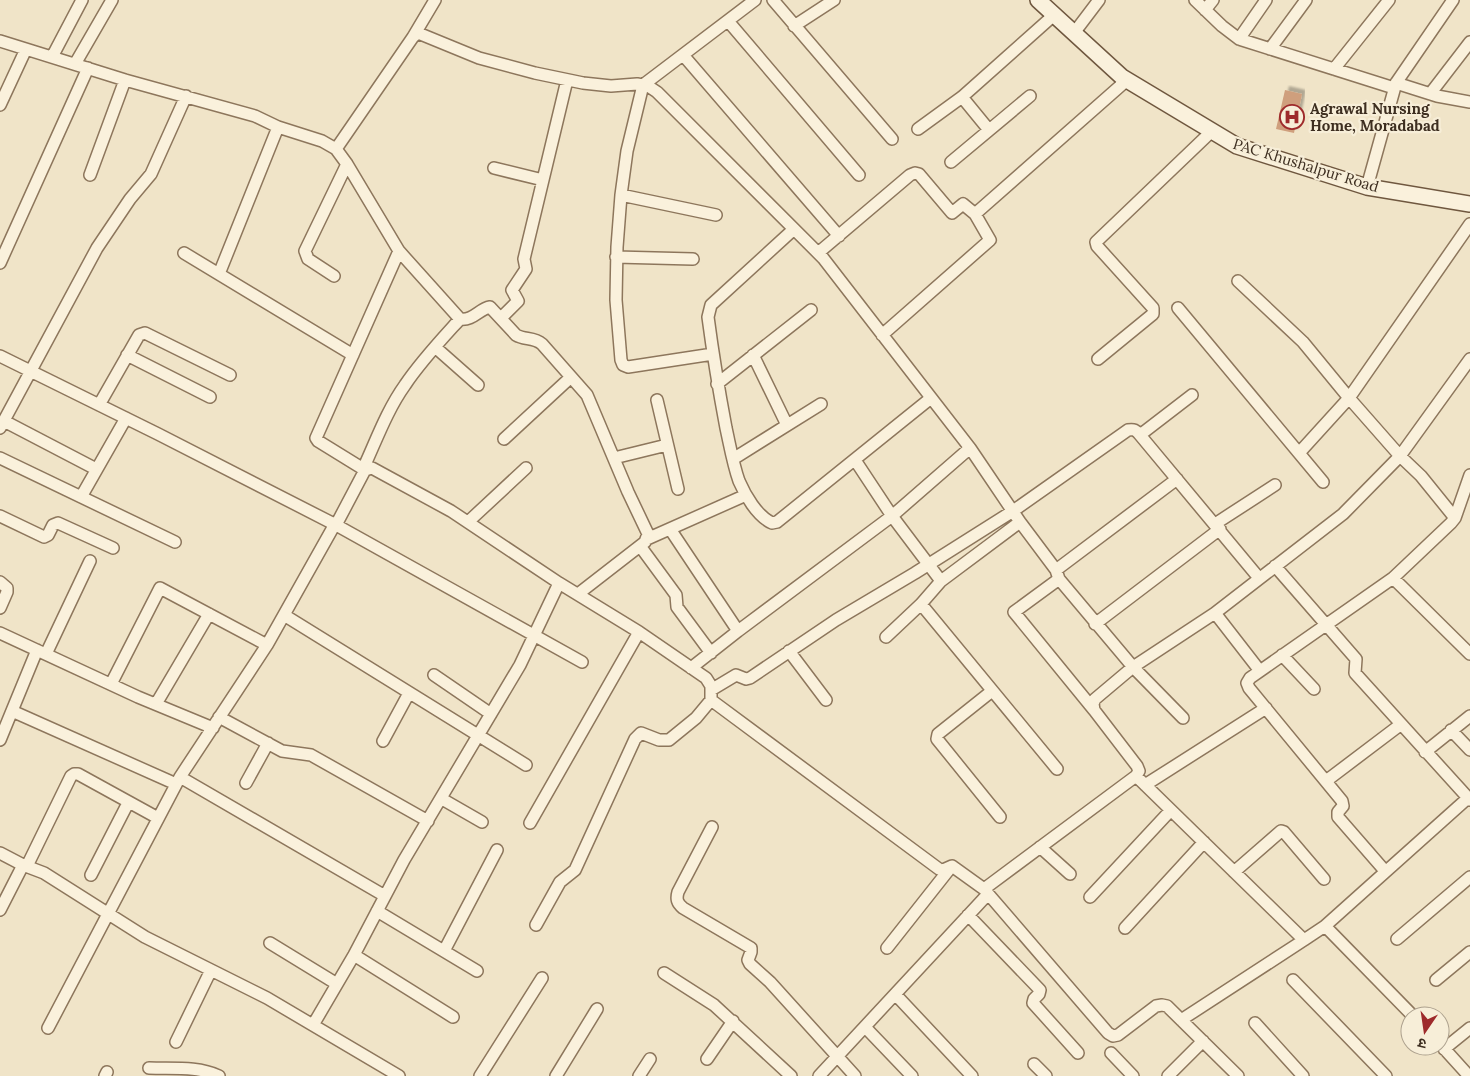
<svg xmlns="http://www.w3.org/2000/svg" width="1470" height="1076" font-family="Lora,'Noto Sans Devanagari',serif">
<defs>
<filter id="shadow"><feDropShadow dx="4" dy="-4" stdDeviation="1" flood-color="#0004"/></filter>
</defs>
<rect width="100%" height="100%" fill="#f0e4c8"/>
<path fill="#cf9f7d" filter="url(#shadow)" d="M1285,90L1302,94L1294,133L1276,129Z"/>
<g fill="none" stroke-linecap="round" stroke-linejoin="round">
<defs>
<path id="minor" d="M773,0L892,139
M1195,0L1222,26L1239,39L1394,88
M1205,10L1213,0
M728,21L859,175
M794,26L834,0
M1074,33L1099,0
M413,37L435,0
M1239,39L1266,0
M0,41L125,80L255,116L278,127L322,141L336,149L347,164L399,251L460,319C473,321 479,309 490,307L516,335C524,340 534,337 542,344L587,395L628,492L648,534L645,542L578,594
M1270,49L1306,0
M683,55L839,236
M52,57L82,0
M75,64L112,0
M1334,69L1389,0
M1396,83L1437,96L1470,102
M1430,94L1470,42
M962,97L989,130
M0,105L26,49
M918,129L962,97L1054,15
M336,149L413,37L418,33L479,58L535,73L583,83L611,86L637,84L648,86L657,92L823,258L970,448L1020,522L1056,570L1059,579L1133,667L1095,699L1093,704L1094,710L1137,766L1139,771L1136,776L984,889
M951,162L1030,96
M494,168L543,180
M90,175L125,80
M1367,187L1396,83L1453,0
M621,195L716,215
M975,214L1127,80
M794,229L711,305L708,317C713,355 719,391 726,428C730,446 733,464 739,481C745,495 757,516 772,523L777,522L931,398
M184,253L353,355
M818,253L910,175L915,173L919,174L952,213L963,204L975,214L990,240L882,335
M616,257L693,259
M0,263L88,68
M219,274L278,127
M334,276L308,259L305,251L347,164
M1178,308L1323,482
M501,318L518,301L512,290L526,269L524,259L567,80
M435,347L478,385
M713,354L628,367L623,365L621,360L616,300L617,247L621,195L627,151L643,85L755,0
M127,355L210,397
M753,355L787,425
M0,356L158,434L336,525L365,470L372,468L451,511L559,583L639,632L706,678L711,686V700L939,869L943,870L952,866L984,889L1108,1033L1113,1036L1118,1035L1156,1006L1162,1005L1167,1006L1238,1076
M1098,359L1153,314V308L1097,246L1096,242L1212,131
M717,384L811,310
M657,400L678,489
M99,405L139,335L145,333L230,375
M4,421L96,469
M0,428L97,248L130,199L151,174L186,96
M1140,435L1192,395
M504,439L571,377
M1299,453L1349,398L1470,224
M0,458L175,542
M614,458L667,445
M733,459L821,404
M855,460L892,516L941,581
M363,469C376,441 387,410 405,385C421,361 441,340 460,319
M365,470L318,441L316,438L399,251
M81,497L126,418
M0,516L44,537L48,535L53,525L58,523L113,548
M1455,518L1421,476L1400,456L1470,359
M468,522L526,468
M1215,524L1275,485
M336,525L582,662
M670,529L738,631
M647,539L746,495
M640,546L676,595L677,607L711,653
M1275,566L1356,659L1355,673L1470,800
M1056,570L1177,479
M1393,578L1470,654
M1059,579L1014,612L1094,710
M0,582L7,588V592L0,608
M921,604L1057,769
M1215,613L1260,671
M284,615L526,765
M1095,624L1220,529
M0,633L138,697L213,728
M886,637L921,604L941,581L1020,522
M789,651L826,700
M46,654L90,561
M1282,655L1314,689
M691,668L738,631L892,516L970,448
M434,675L491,714
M111,684L160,588L267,645
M711,690L736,675L746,679L750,678L836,620L915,573L1013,511L1128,430C1134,429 1136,430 1140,435L1259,578
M992,691L938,734L937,739L1000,817
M156,704L209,614
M12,711L176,784
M219,717L282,751L311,755L428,821
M1183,718L1133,667L1215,613L1343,514L1400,456L1349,398L1303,342L1238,281
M1451,730L1470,750
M0,740L37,650
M383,741L409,693
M1425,752L1470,716
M1136,776L1304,940L1181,1020
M180,777L385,896
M1326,781L1400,725
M246,783L268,743
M1145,785L1266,708
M442,799L482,822
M530,823L639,632
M712,827L678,892C676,899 677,903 683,908L751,948V952L748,960L750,964L770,982L855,1076
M1040,847L1070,874
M0,853L23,865L44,873L145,937L267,998L399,1076
M27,866L71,776L74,774H78L158,818
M1385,871L1338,817V812L1343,806L1342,801L1249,688L1247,683L1250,678L1393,578L1451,523L1455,518L1470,475
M1234,872L1281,831L1284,832L1324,879
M91,875L128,803
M1090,897L1171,810
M0,910L23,865
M377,911L477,971
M968,915L1040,990L1039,994L1034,999L1033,1003L1078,1053
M536,925L560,882L575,870L635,739L641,733L659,740H669L696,718L711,700
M1125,928L1204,842
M1397,939L1470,877
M1304,940L1325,926
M270,943L337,984
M887,948L951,867
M444,951L497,850
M354,955L453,1017
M664,973L714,1005L791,1076
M1293,980L1386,1076
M1436,980L1470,952
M895,994L972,1076
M1413,1016L1325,926L1468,798
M1255,1023L1303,1076
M313,1025L354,955L404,860L520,665L559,583
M865,1027L912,1076
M48,1028L180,777L267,645L335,524
M176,1042L211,970
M1440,1044L1469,1076
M1444,1049L1470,1028
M1111,1053L1133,1076
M707,1059L733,1021
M1034,1064L1046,1076
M149,1068C173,1069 197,1066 219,1076
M105,1076L107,1072
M480,1076L542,978
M556,1076L597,1009
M639,1076L650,1059
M819,1076L988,894
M1168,1076L1203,1041"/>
<path id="secondary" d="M1038,0L1122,77L1237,146L1367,187L1470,204"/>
</defs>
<use href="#minor" stroke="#8d765c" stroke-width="14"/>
<use href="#secondary" stroke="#6f573f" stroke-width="18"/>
<use href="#minor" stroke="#faf1dc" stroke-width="11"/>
<use href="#secondary" stroke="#faf1dc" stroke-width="15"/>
</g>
<defs>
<symbol id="hospital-ring" viewBox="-11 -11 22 22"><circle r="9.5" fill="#f7eed8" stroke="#9e2a2b" stroke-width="1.5"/><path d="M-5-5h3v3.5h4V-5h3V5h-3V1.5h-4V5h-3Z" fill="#9e2a2b"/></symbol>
</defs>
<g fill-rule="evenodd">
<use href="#hospital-ring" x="1278" y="103" width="28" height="28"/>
</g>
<g text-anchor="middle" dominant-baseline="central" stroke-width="4.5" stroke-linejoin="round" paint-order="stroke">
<g font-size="15" font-weight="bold" fill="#3d2e20" stroke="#f7eed8" text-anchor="start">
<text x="1310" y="108">Agrawal Nursing<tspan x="1310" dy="17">Home, Moradabad</tspan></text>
</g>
<g font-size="15" fill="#3d2e20" stroke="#f7eed8">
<text transform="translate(1306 165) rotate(17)">PAC Khushalpur Road</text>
</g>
</g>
<g transform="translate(1425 1031) rotate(193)"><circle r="24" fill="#f7eed8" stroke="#ada18e"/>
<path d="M0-4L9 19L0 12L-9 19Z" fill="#9e2a2b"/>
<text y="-8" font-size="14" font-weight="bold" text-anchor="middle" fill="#3d2e20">उ</text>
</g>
</svg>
